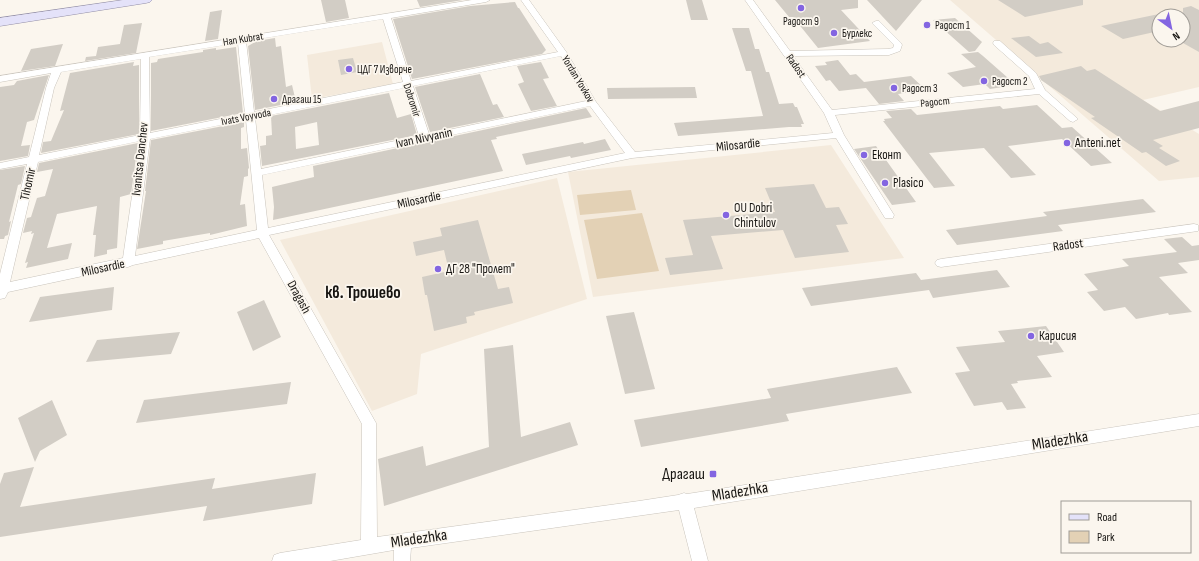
<svg xmlns="http://www.w3.org/2000/svg" width="1199" height="561" font-family="'Sofia Sans Condensed',sans-serif">
<rect width="100%" height="100%" fill="#fbf6ee"/>
<path fill="#f4eadc" fill-rule="evenodd" d="M950,0H1199V87L1143,100L1199,134V177L1159,181ZM1159,16H1183V40H1159Z
M382,42L393,84L312,99L307,55Z
M831,145L904,258L593,297L568,172Z
M557,178L587,299L421,354L417,394L372,411L280,240Z"/>
<path fill="#e3d1b5" d="M631,190L636,210L580,215L577,195Z
M642,213L659,271L597,279L584,220Z"/>
<path fill="#d2cdc5" fill-rule="evenodd" d="M321,0H345L349,18L326,22Z
M417,0H463L420,7Z
M686,0H702L708,20H691Z
M775,0H858V8L841,10L870,41L818,48L793,17H789Z
M867,0H922L896,31Z
M998,0H1083V5L1025,17Z
M515,2L518,8H519L546,50L542,54L412,79L393,19L470,6Z
M1191,6L1199,10V52L1183,43V8Z
M222,10L218,39L205,41L210,12Z
M1159,14V31L1123,39L1101,26Z
M955,18L982,42L975,51L969,52L933,20Z
M142,23L136,53L85,61L86,57L96,56L98,47L120,44L124,25Z
M732,28H749L755,49H759L766,72H769L779,104L793,103L795,107H797L804,124H801L802,127H789L678,136L674,123L763,116L751,71H746Z
M1029,36L1040,44L1048,42L1063,53L1036,57L1011,38Z
M275,38L276,47L281,46L286,87L292,85L296,102L255,110L248,46L257,41Z
M63,44L55,66L21,71L31,49Z
M236,47L243,113L151,131V63L157,62L158,59L203,52V50L216,48V50Z
M978,52L983,56L1016,85L990,89L985,84L963,87L947,73L976,67L961,54Z
M353,58L357,72L341,75L338,60Z
M838,60L850,75L856,74L864,82L911,76L926,90L898,94L904,101L879,104L866,88L839,91L830,80L826,81L815,66L827,65L825,62Z
M134,62L133,66L139,65V134L41,153L43,142L51,141L64,110L60,111L70,73Z
M541,62L549,78L543,79L557,106L531,111L518,84L524,82L517,66Z
M1081,66L1087,71L1095,69L1160,111L1199,101V128L1153,140L1163,146L1159,148L1180,161L1166,166L1146,152L1142,153L1091,118L1095,117L1041,80L1039,76Z
M480,74L493,105L497,104L504,117L430,132L415,87Z
M49,75L34,120L27,122L21,146L30,145L28,156L0,161V87L14,85L17,81Z
M695,87L697,98L608,99L607,88Z
M389,93L397,118L411,114L417,135L262,166L260,146L266,145V136L272,135L271,116ZM317,122L319,145L296,149L295,127Z
M1037,105L1062,128L1072,127L1112,163L1091,166L1062,139L1008,146L1036,175L1011,178L984,148L929,153L955,186L934,188L883,121H885L884,119L892,118L886,111L911,109L917,115L1000,106L1003,109Z
M586,108L592,117L496,137L497,139L491,140L503,171L273,220L274,207L272,187L314,177L313,166Z
M244,122V127L241,128V149L247,148L249,168L248,169V176L244,177L240,205L245,204L247,226L210,235V233L163,241V244L137,249L146,191H145L151,140Z
M605,139L611,150L571,158L570,156L526,165L522,154L583,142L584,144Z
M138,143L131,194L120,197L117,248L107,250V254L94,257L96,235H93L97,206L57,214L47,248L72,243L68,259L26,268L28,262L25,263L34,233L31,234L32,231L23,233L27,218L31,217L37,198L45,196L53,169L37,172L39,163Z
M876,146L916,202L892,205L854,149Z
M25,166L21,184L18,185L9,222L11,221L8,235L5,236L4,239H0V170Z
M814,184L826,208L839,207L848,224L836,225L849,252L795,258L783,230L711,236L723,269L670,275L665,258L693,255L683,220L775,212L765,188Z
M1143,199L1156,212L1058,225L1063,231L957,245L946,230L1047,216L1043,212Z
M478,220L498,289L509,287L513,303L474,312L475,315L466,317L467,323L434,331L427,295H425L422,277L449,271L444,250L416,256L413,242L442,236L440,228Z
M1182,237L1192,246L1199,245V260L1178,263L1188,273L1159,277L1192,312L1169,315L1168,313L1136,319L1125,307L1104,311L1087,292L1098,290L1084,274L1129,266L1122,259L1177,252L1164,239Z
M997,270L1010,287L933,298L929,290L811,306L802,288L916,273L921,280Z
M114,287L112,310L29,322L40,297Z
M264,300L281,337L253,351L237,312Z
M634,312L655,389L625,394L606,316Z
M1046,326L1064,352L1037,356L1052,377L1017,381L1018,383L1011,384L1026,408L1007,410L1002,402L974,406L955,373L970,371L956,347L1005,342L998,331Z
M180,332L171,354L86,362L97,340Z
M513,345L521,437L570,422L578,445L384,506L378,459L423,446L426,466L489,447L484,349Z
M897,367L912,393L786,414L789,421L641,447L634,420L771,398L767,389Z
M291,382L287,404L136,423L144,400Z
M52,400L67,435L40,451L35,462L18,418Z
M34,467L20,507L215,478L212,489L316,473L312,504L203,521L207,506L0,537V484L4,473Z"/>
<g fill="none" stroke-linecap="round" stroke-linejoin="round">
<defs>
<path id="minor" d="M472,0H490L486,2L391,18L411,81L558,52L521,0H529L567,53L596,102L635,152L833,133L824,113L745,0H753L790,51L888,49L893,48L894,45L872,23L876,21H879L901,43L902,45L900,51L889,55L793,56L832,110L1035,89L1029,76L994,45L993,43L994,41H1000L1036,73L1045,90L1078,119L1073,122L1070,121L1039,94L835,115L844,135L894,215L893,218H885L836,138L632,158L269,235L376,423L377,537L639,501L678,495L684,493L687,494L1199,414V426L694,508L708,561H692L679,510L411,548L410,561H394V550L330,561H272L274,555L280,553L361,540L362,424L259,238L133,265L128,267H125L8,292L5,298L0,299V274L27,164L0,169V163L29,157L46,88L51,73L0,82V76ZM383,19L403,82L254,112L246,41ZM238,43L245,114L150,133L149,57ZM561,56L586,101L429,134L413,86ZM141,59L140,135L39,155L54,88L61,72ZM404,88L419,136L261,169L255,118ZM590,106L625,153L268,228L262,175ZM246,120L257,230L135,256L150,139ZM140,141L123,258L10,282L38,162Z
M1194,224L1198,225V231L941,267L937,266L935,263L937,260L941,259Z"/>
<path id="primary" d="M123,0H152L150,2L146,3L0,26V18Z"/>
</defs>
<use href="#minor" stroke="#c9c4bc" stroke-width="1"/>
<use href="#primary" stroke="#918da6" stroke-width="1"/>
<use href="#minor" fill="#fff" fill-rule="evenodd"/>
<use href="#primary" fill="#e4e2f9" fill-rule="evenodd"/>
</g>
<g fill="#8365e1" stroke="#fbf6ee" stroke-width="1.5">
<circle cx="801" cy="8" r="4"/>
<circle cx="927" cy="25" r="4"/>
<circle cx="834" cy="33" r="4"/>
<circle cx="349" cy="69" r="4"/>
<circle cx="984" cy="81" r="4"/>
<circle cx="894" cy="88" r="4"/>
<circle cx="274" cy="99" r="4"/>
<circle cx="1067" cy="143" r="4"/>
<circle cx="864" cy="155" r="4"/>
<circle cx="885" cy="183" r="4"/>
<circle cx="726" cy="215" r="4"/>
<circle cx="438" cy="269" r="4"/>
<circle cx="1031" cy="336" r="4"/>
<rect x="709" y="470" width="8" height="8" rx="2"/>
</g>
<g text-anchor="middle" dominant-baseline="central" stroke-width="3.5" stroke-linejoin="round" paint-order="stroke">
<g font-size="11" fill="#171512" stroke="#fbf6ee" text-anchor="start">
<text x="801" y="21" text-anchor="middle">Радост 9</text>
<text x="935" y="25">Радост 1</text>
<text x="842" y="33">Бурлекс</text>
<text x="357" y="69">ЦДГ 7 Изворче</text>
<text x="992" y="81">Радост 2</text>
<text x="902" y="88">Радост 3</text>
<text x="282" y="99">Драгаш 15</text>
</g>
<g font-size="11" fill="#171512" stroke="#fbf6ee">
<text transform="translate(243 39) rotate(-9)">Han Kubrat</text>
<text transform="translate(796 66) rotate(55)">Radost</text>
<text transform="translate(578 79) rotate(59)">Yordan Yovkov</text>
<text transform="translate(412 100) rotate(72)">Dobromir</text>
<text transform="translate(935 102) rotate(-6)">Радост</text>
<text transform="translate(246 117) rotate(-11)">Ivats Voyvoda</text>
</g>
<g font-size="13" fill="#171512" stroke="#fbf6ee">
<text transform="translate(424 138) rotate(-12)">Ivan Nivyanin</text>
<text transform="translate(738 145) rotate(-6)">Milosardie</text>
<text transform="translate(140 159) rotate(-84)">Ivanitsa Danchev</text>
<text transform="translate(28 184) rotate(-77)">Tihomir</text>
<text transform="translate(419 200) rotate(-12)">Milosardie</text>
<text transform="translate(1068 245) rotate(-8)">Radost</text>
<text transform="translate(103 268) rotate(-12)">Milosardie</text>
<text transform="translate(299 297) rotate(61)">Dragash</text>
</g>
<g font-size="13" fill="#171512" stroke="#fbf6ee" text-anchor="start">
<text x="1075" y="143">Anteni.net</text>
<text x="872" y="155">Еконт</text>
<text x="893" y="183">Plasico</text>
<text x="734" y="208">OU Dobri<tspan x="734" dy="15">Chintulov</tspan></text>
<text x="446" y="269">ДГ 28 "Пролет"</text>
<text x="1039" y="336">Карисия</text>
</g>
<g font-size="16" fill="#171512" stroke="#fbf6ee">
<text transform="translate(1060 441) rotate(-9)">Mladezhka</text>
<text transform="translate(740 492) rotate(-9)">Mladezhka</text>
<text transform="translate(419 539) rotate(-8)">Mladezhka</text>
</g>
<g font-size="16" fill="#171512" stroke="#fbf6ee" text-anchor="end">
<text x="705" y="474">Драгаш</text>
</g>
<g font-size="17" font-weight="bold" fill="#171512" stroke="#fbf6ee">
<text x="363" y="293">кв. Трошево</text>
</g>
</g>
<rect x="1061" y="501" width="130" height="52" fill="#fbf6ee" stroke="#a09c96"/>
<rect x="1069" y="514" width="20" height="6" fill="#e4e2f9" stroke="#a09c96"/>
<text x="1097" y="521" font-size="12" fill="#171512">Road</text>
<rect x="1069" y="531" width="20" height="12" fill="#e3d1b5" stroke="#a09c96"/>
<text x="1097" y="541" font-size="12" fill="#171512">Park</text>
<g transform="translate(1171 28) rotate(147)"><circle r="19" fill="#fbf6ee" stroke="#a09c96"/>
<path d="M0-3L7 15L0 10L-7 15Z" fill="#8365e1"/>
<text y="-6" font-size="11" font-weight="bold" text-anchor="middle" fill="#171512">N</text>
</g>
</svg>
